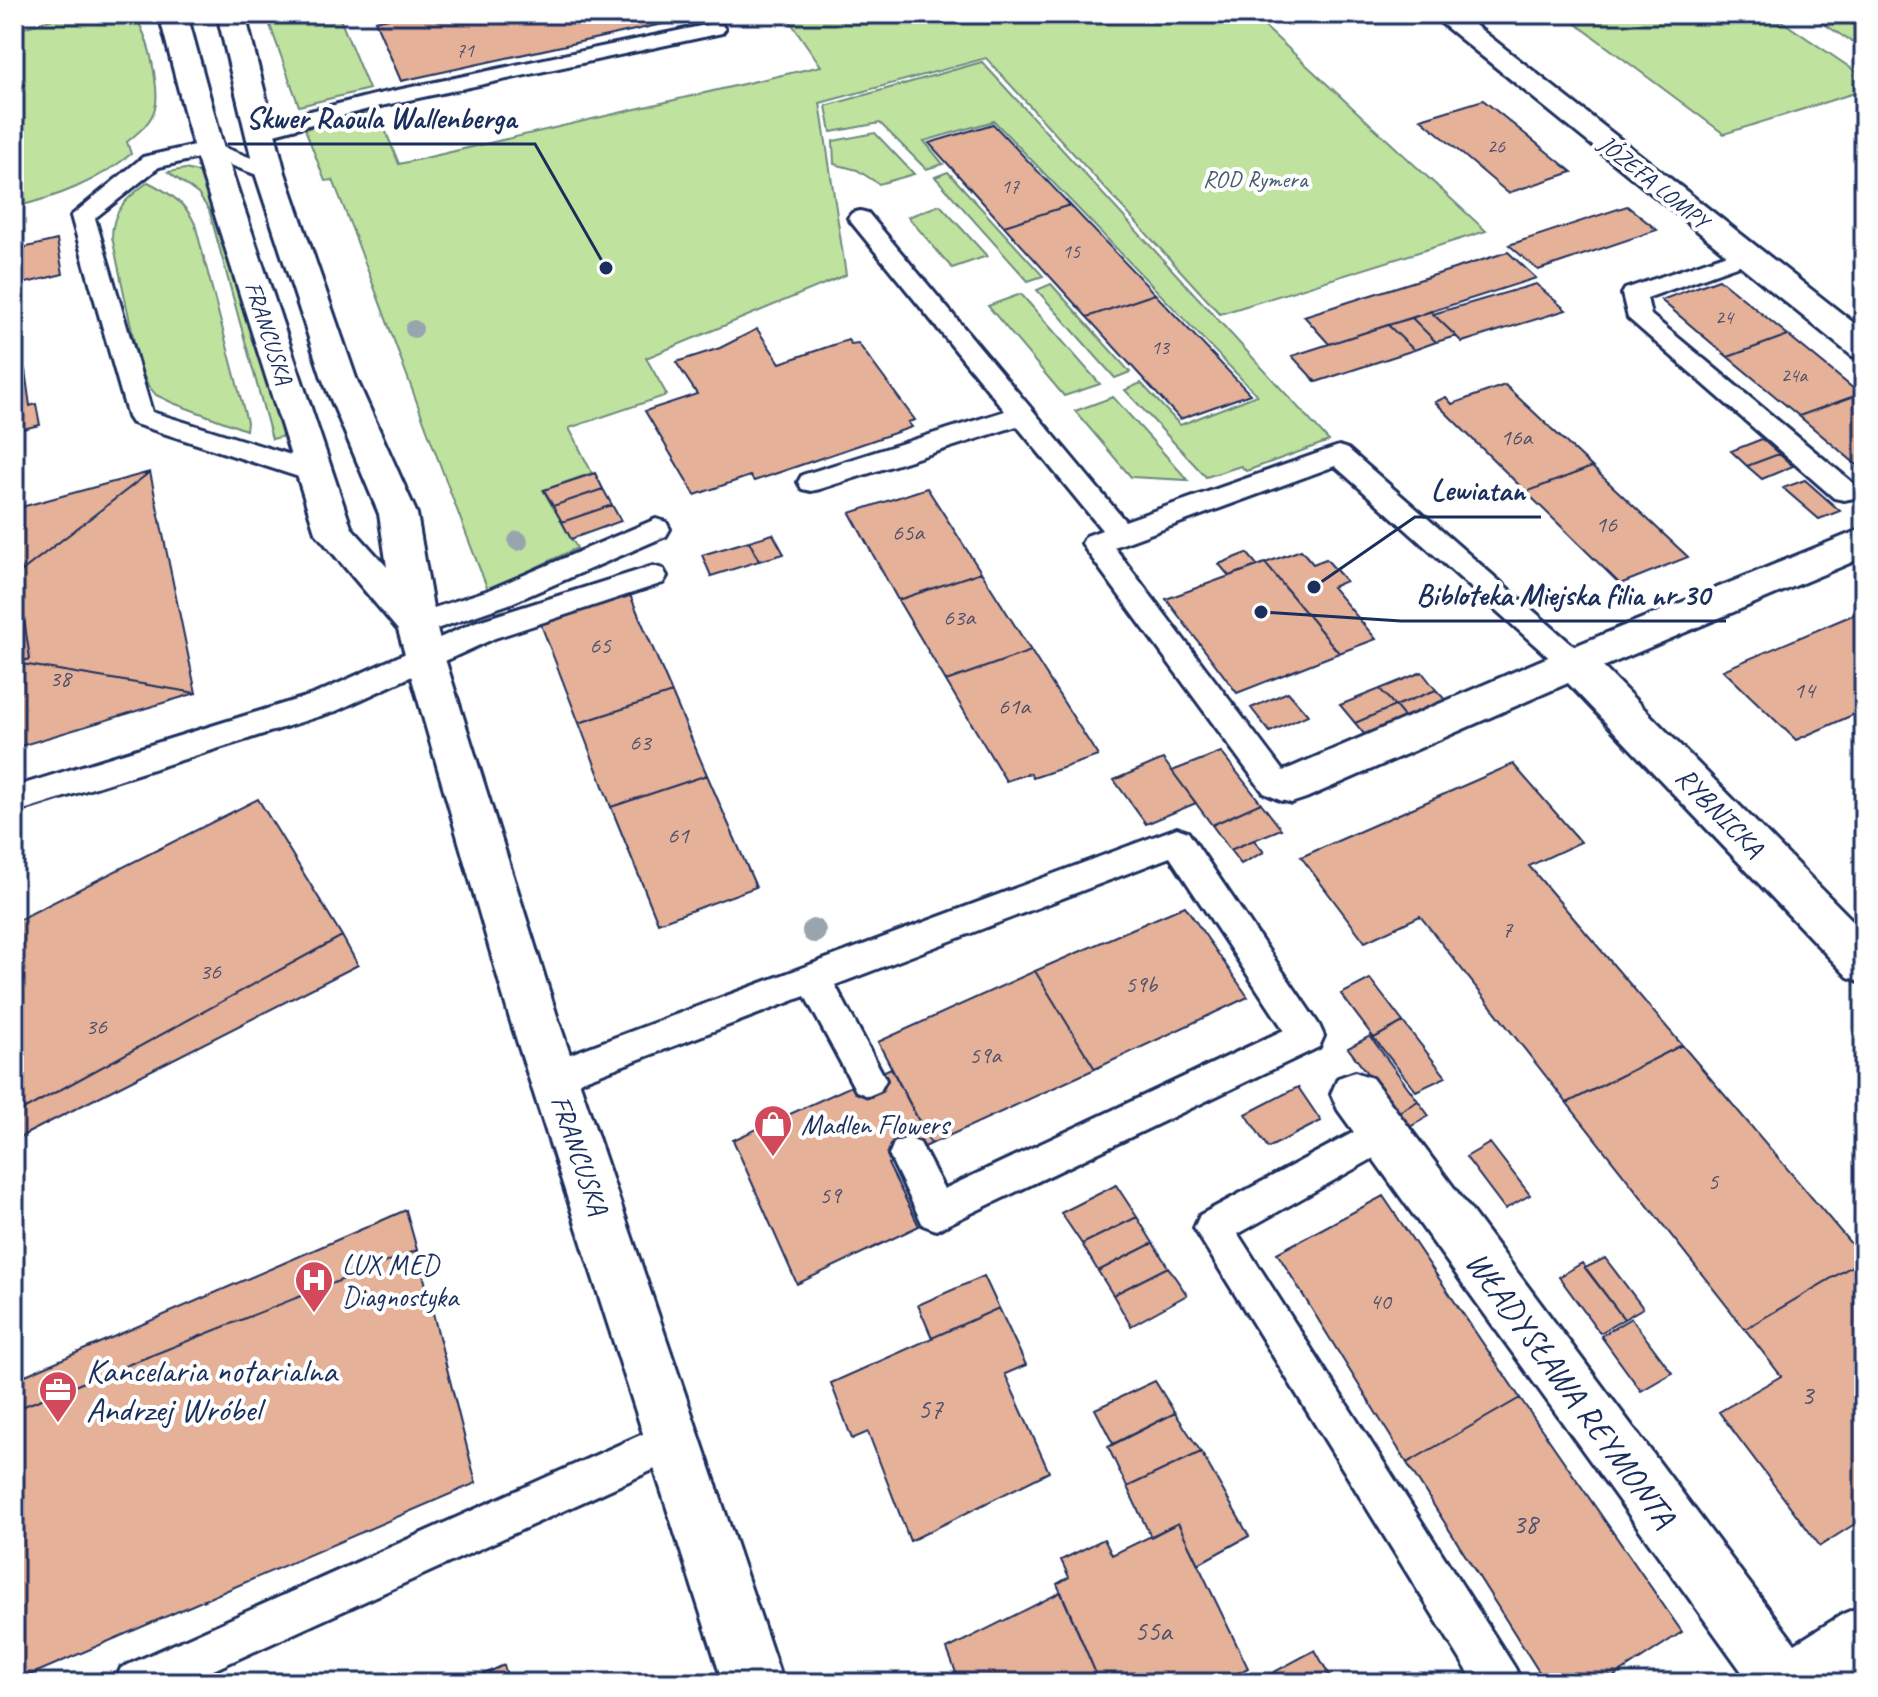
<svg xmlns="http://www.w3.org/2000/svg" width="1878" height="1697" font-family="Caveat,sans-serif">
<rect width="100%" height="100%" fill="#fff"/>
<filter id="ink" filterUnits="userSpaceOnUse"><feTurbulence type="fractalNoise" baseFrequency=".0125" numOctaves="2"/><feDisplacementMap in="SourceGraphic" scale="16" xChannelSelector="R" yChannelSelector="G"/><feConvolveMatrix kernelMatrix="1 2 1 2 8 2 1 2 1" color-interpolation-filters="sRGB"/></filter>
<g filter="url(#ink)">
<path fill="#bfe39e" stroke="#6d897e" stroke-width="2" d="M68,14H130C147,21 161,91 155,108C151,123 139,132 127,142L131,154C96,182 58,197 14,207V31Z
M266,14H338L369,89L299,106Z
M785,14H1251L1486,231L1220,314L986,58L820,103L846,275L646,358L667,395L569,428L592,473L543,490L577,548L488,590C434,454 387,316 333,180L325,181L305,129L377,110L399,164L821,66Z
M1563,14H1771L1864,77V90L1724,134Z
M1836,14H1844L1864,27V50L1818,20Z
M982,62L1329,441L1246,471L1241,466L1206,477L1125,390L1141,383L1180,425L1257,395L994,121L924,141L943,164L926,169L880,123L831,132L826,106Z
M875,133L914,174L879,184L857,170L834,164L833,141Z
M185,169L201,173L207,182L283,433L281,437L272,439L209,210L198,194L168,172Z
M948,172L1043,276L1028,281L935,177Z
M148,182C168,192 186,203 195,224L247,422L246,430L173,403L156,395L148,385L140,369L112,237C112,210 128,197 148,182Z
M940,205L987,256L952,268L908,217Z
M1051,284L1130,372L1115,378L1037,290Z
M1021,294L1100,384L1064,396L988,306Z
M1113,397L1188,480L1131,477L1075,411Z"/>
<path fill="#e5b198" stroke="#1b2f5e" stroke-width="2" d="M407,14H708L401,81L375,21Z
M1483,100L1572,172L1508,193L1421,119Z
M993,124L1070,205L1004,226L929,143Z
M1070,205L1155,294L1087,317L1004,226Z
M1627,206L1657,230L1538,270L1509,245Z
M57,240L63,274L14,286V250Z
M1508,252L1536,278L1329,344L1304,316Z
M1719,279L1788,335L1728,357L1661,300Z
M1536,284L1566,310L1462,342L1433,314Z
M1155,294L1250,394L1180,419L1087,317Z
M1431,311L1433,314L1456,336L1436,342L1412,318Z
M1412,318L1436,342L1414,350L1388,325Z
M1388,325L1414,350L1316,382L1292,356Z
M757,329L780,363L848,340L851,344L858,343L915,420L908,422L912,427L754,481L750,476L695,495L645,411L697,394L676,362L720,348Z
M1788,335L1860,394L1799,416L1728,357Z
M14,367L25,370L30,406L36,404L40,425L14,431Z
M1505,385L1592,467L1526,492L1435,402L1446,397L1452,404Z
M1860,394L1864,397V471L1799,416Z
M1762,439L1779,454L1747,466L1731,451Z
M1779,454L1793,466L1762,479L1747,466Z
M1592,467L1688,557L1620,584L1526,492Z
M150,472L14,577V509Z
M150,472L196,693L16,663L30,659L23,612L14,615V577Z
M595,473L603,489L553,506L544,490Z
M1805,480L1840,511L1819,519L1783,488Z
M927,488L981,572L898,600L850,513Z
M603,489L612,505L562,522L553,506Z
M612,505L621,521L571,539L562,522Z
M773,534L784,554L759,561L749,541Z
M749,541L759,561L711,576L702,555Z
M1301,550L1313,564L1326,559L1346,581L1332,587L1376,639L1339,653L1265,563Z
M1247,553L1258,566L1229,576L1219,564Z
M1265,563L1339,653L1237,693L1166,599Z
M981,572L1031,651L946,681L898,600Z
M630,595L672,693L579,723L540,622Z
M23,612L30,659L16,663L196,693L14,748V615Z
M1855,614L1864,622V710L1796,740L1723,670Z
M1031,651L1098,756L1033,778L1030,773L1006,781L946,681Z
M1422,672L1436,690L1395,706L1380,689Z
M1380,689L1395,706L1355,723L1340,705Z
M1436,690L1452,707L1410,724L1395,706Z
M1288,692L1308,715L1270,732L1251,708Z
M672,693L707,775L611,807L579,723Z
M1395,706L1410,724L1369,740L1355,723Z
M1221,752L1261,803L1212,825L1172,771Z
M1163,759L1196,803L1146,824L1114,780Z
M1513,764L1581,842L1529,866L1682,1045L1567,1103L1420,916L1365,942L1301,857Z
M707,775L756,887L658,923L611,807Z
M258,799L342,936L14,1115V922Z
M1261,803L1281,829L1230,850L1212,825Z
M1254,840L1264,852L1241,864L1230,850Z
M1185,906L1248,997L1095,1069L1035,971Z
M342,936L358,965L14,1140V1115Z
M1035,971L1095,1069L931,1144L878,1042Z
M1370,979L1403,1022L1374,1038L1341,994Z
M1403,1022L1446,1077L1416,1091L1374,1038Z
M1370,1036L1418,1101L1397,1113L1348,1048Z
M1682,1045L1864,1259L1745,1329L1567,1103Z
M891,1068L931,1144L888,1164L919,1226L797,1284L733,1140Z
M1298,1087L1321,1121L1268,1148L1246,1114Z
M1418,1101L1429,1116L1408,1128L1397,1113Z
M1490,1143L1530,1195L1505,1209L1466,1157Z
M1116,1185L1137,1217L1082,1244L1061,1213Z
M1383,1196L1520,1398L1407,1463L1277,1253Z
M406,1210L417,1250L14,1410V1380Z
M1137,1217L1153,1243L1098,1271L1082,1244Z
M1153,1243L1168,1267L1113,1295L1098,1271Z
M417,1250L476,1483L14,1682V1410Z
M1605,1258L1643,1308L1624,1319L1585,1268Z
M1864,1259V1518L1820,1546L1719,1412L1781,1376L1745,1329Z
M1582,1263L1624,1319L1600,1333L1559,1277Z
M1168,1267L1187,1295L1131,1326L1113,1295Z
M984,1276L999,1308L932,1338L918,1305Z
M999,1308L1026,1365L1005,1374L1049,1472L910,1541L868,1432L852,1439L831,1383Z
M1631,1318L1672,1373L1641,1391L1601,1336Z
M1155,1381L1175,1413L1113,1444L1095,1409Z
M1520,1398L1682,1632L1604,1683H1546L1407,1463Z
M1175,1413L1201,1452L1127,1487L1108,1447Z
M1201,1452L1249,1536L1198,1564L1178,1523L1151,1537L1127,1487Z
M1178,1523L1248,1668L1219,1683H1100L1057,1584L1069,1577L1061,1560L1104,1539L1112,1555Z
M1061,1592L1100,1683H960L947,1649Z
M1315,1650L1334,1683H1254Z
M504,1665L509,1683H465Z"/>
<g fill="none" stroke-linecap="round" stroke-linejoin="round">
<defs>
<path id="service" d="M1346,14H1371L1361,20L1349,18Z
M715,23L722,25L725,29L722,33L376,107L259,138L248,131L251,126L374,95Z
M209,142L278,168L281,173L270,180L207,156L159,167L95,218L152,412L323,465L327,472L323,479L314,481L305,479L132,423L128,417L71,216L143,157Z
M860,211L868,213L1125,521L1330,449L1339,446L1348,449L1584,655L1589,663L1584,671L1574,674L1564,671L1335,466L1114,547L1286,775L1302,777L1307,786L1302,795L1282,801L1264,793L1086,550L1082,543L1086,536L1102,530L1017,426L820,489L811,491L802,489L798,482L802,475L1005,411L852,223L848,218L852,213Z
M1745,248L1753,250L1757,255L1753,260L1647,298L1651,315L1854,484L1857,491L1854,498L1844,500L1834,498L1628,318L1622,294L1625,289Z
M656,519L666,522L670,529L666,536L509,604L416,636L406,633L402,625L406,617L489,590Z
M653,566L663,569L667,576L663,583L495,638L336,711L14,813V787L315,694L475,622Z
M1177,828L1188,832L1319,1025L1324,1036L1319,1047L936,1230L923,1225L889,1155L894,1143L907,1138L920,1143L944,1189L1284,1030L1170,857L835,985L886,1080L880,1091L868,1096L856,1091L805,996L553,1092L541,1087L535,1076L541,1065Z
M1384,1116L1397,1121L1402,1133L1397,1145L1238,1234L1515,1668L1522,1683H1475L1194,1228L1200,1215Z
M674,1420L688,1426L694,1440L688,1454L185,1683H114L121,1668Z"/>
<path id="minor" d="M1430,14H1461L1864,331V359L1852,356Z
M1864,528V557L1603,667L1864,932V983L1848,977L1568,683L1306,798L1291,803L1276,798L1270,786L1276,774L1560,652Z
M1355,1072L1372,1078L1795,1644L1843,1614L1864,1605V1669L1843,1683H1750L1338,1110L1331,1094L1338,1078Z"/>
<path id="tertiary" d="M159,14H187L224,149L351,527L387,567L379,514L322,378L255,173L217,14H245L285,173L356,378L417,514L436,625L445,659L557,1016L783,1683H723L509,1016L398,630L315,532L194,149Z"/>
</defs>
<use href="#service" stroke="#1b2f5e" stroke-width="6"/>
<use href="#minor" stroke="#1b2f5e" stroke-width="6"/>
<use href="#tertiary" stroke="#1b2f5e" stroke-width="6"/>
<use href="#service" fill="#fff" fill-rule="evenodd"/>
<use href="#minor" fill="#fff" fill-rule="evenodd"/>
<use href="#tertiary" fill="#fff" fill-rule="evenodd"/>
</g>
<g fill="#98a5af">
<circle cx="414" cy="329" r="9"/>
<circle cx="518" cy="541" r="10"/>
<circle cx="814" cy="931" r="12"/>
</g>
</g>
<defs>
<symbol id="shop-pin" viewBox="-11 -11 22 30"><path d="M0 17L-7.5 6A9.5 9.5 0 1 1 7.5 6Z" fill="#d1495b" stroke="#fff"/><path d="M-5-2.5h2.3a2.7 3.5 0 0 1 5.4 0H5L5.5 6h-11ZM-1.5-2.5h3a1.5 2.3 0 0 0-3 0Z" fill="#fff"/></symbol>
<symbol id="hospital-pin" viewBox="-11 -11 22 30"><path d="M0 17L-7.5 6A9.5 9.5 0 1 1 7.5 6Z" fill="#d1495b" stroke="#fff"/><path d="M-5-5h3v3.5h4V-5h3V5h-3V1.5h-4V5h-3Z" fill="#fff"/></symbol>
<symbol id="office-pin" viewBox="-11 -11 22 30"><path d="M0 17L-7.5 6A9.5 9.5 0 1 1 7.5 6Z" fill="#d1495b" stroke="#fff"/><path d="M-6-3h4V-5.5h4V-3h4V5H-6ZM-1-4.5V-3h2v-1.5ZM-6 0V1H6V0Z" fill="#fff"/></symbol>
</defs>
<g fill-rule="evenodd">
<use href="#shop-pin" x="751" y="1102" width="44" height="60"/>
<use href="#hospital-pin" x="292" y="1258" width="44" height="60"/>
<use href="#office-pin" x="36" y="1368" width="44" height="60"/>
</g>
<g text-anchor="middle" dominant-baseline="central" stroke-width="8" stroke-linejoin="round" paint-order="stroke">
<g font-size="20" fill="#4e506c">
<text x="465" y="50">71</text>
<text x="1496" y="146">26</text>
<text x="1010" y="186">17</text>
<text x="1071" y="251">15</text>
<text x="1724" y="317">24</text>
<text x="1160" y="347">13</text>
<text x="1794" y="375">24a</text>
</g>
<g font-size="24" fill="#445c6e" stroke="#fff">
<text x="1255" y="179">ROD Rymera</text>
</g>
<g font-size="24" fill="#1b2f5e" stroke="#fff">
<text transform="translate(1654 182) rotate(39)">JÓZEFA LOMPY</text>
<text transform="translate(269 333) rotate(72)">FRANCUSKA</text>
</g>
<g font-size="24" fill="#4e506c">
<text x="1516" y="437">16a</text>
<text x="1606" y="524">16</text>
<text x="908" y="532">65a</text>
<text x="959" y="617">63a</text>
<text x="600" y="645">65</text>
<text x="60" y="678">38</text>
<text x="1804" y="690">14</text>
<text x="1014" y="706">61a</text>
<text x="640" y="742">63</text>
<text x="678" y="835">61</text>
<text x="1507" y="929">7</text>
<text x="210" y="971">36</text>
<text x="1141" y="984">59b</text>
<text x="96" y="1026">36</text>
<text x="985" y="1055">59a</text>
<text x="1713" y="1181">5</text>
<text x="830" y="1195">59</text>
<text x="1380" y="1301">40</text>
</g>
<g font-size="28" fill="#1b2f5e" stroke="#fff">
<text transform="translate(1720 812) rotate(46)">RYBNICKA</text>
<text transform="translate(580 1155) rotate(71)">FRANCUSKA</text>
</g>
<g font-size="28" fill="#1b2f5e" stroke="#fff" text-anchor="start">
<text x="801" y="1124">Madlen Flowers</text>
<text x="342" y="1264">LUX MED<tspan x="342" dy="32">Diagnostyka</tspan></text>
</g>
<g font-size="28" fill="#4e506c">
<text x="1807" y="1394">3</text>
<text x="930" y="1408">57</text>
<text x="1525" y="1523">38</text>
<text x="1153" y="1630">55a</text>
</g>
<g font-size="34" fill="#1b2f5e" stroke="#fff" text-anchor="start">
<text x="86" y="1370">Kancelaria notarialna<tspan x="86" dy="39">Andrzej Wróbel</tspan></text>
</g>
<g font-size="34" fill="#1b2f5e" stroke="#fff">
<text transform="translate(1571 1389) rotate(54)">WŁADYSŁAWA REYMONTA</text>
</g>
</g>
<path fill="none" stroke="#1b2f5e" stroke-width="3" d="M606 268L535 144H228M1314 587L1415 517H1541M1261 612L1401 621H1726"/>
<g fill="#1b2f5e" stroke="#fff" stroke-width="3">
<circle cx="606" cy="268" r="8"/>
<circle cx="1314" cy="587" r="8"/>
<circle cx="1261" cy="612" r="8"/>
</g>
<g font-size="30" text-anchor="middle" font-weight="bold" fill="#1b2f5e" stroke="#fff" stroke-width="8" stroke-linejoin="round" paint-order="stroke">
<text x="381" y="128">Skwer Raoula Wallenberga</text>
<text x="1478" y="500">Lewiatan</text>
<text x="1563" y="605">Bibloteka Miejska filia nr 30</text>
</g>
<rect width="1878" height="1697" fill="none" stroke="#fff" stroke-width="48"/>
<rect x="24" y="24" width="1830" height="1649" fill="none" stroke="#1b2f5e" stroke-width="3" filter="url(#ink)"/>
</svg>
